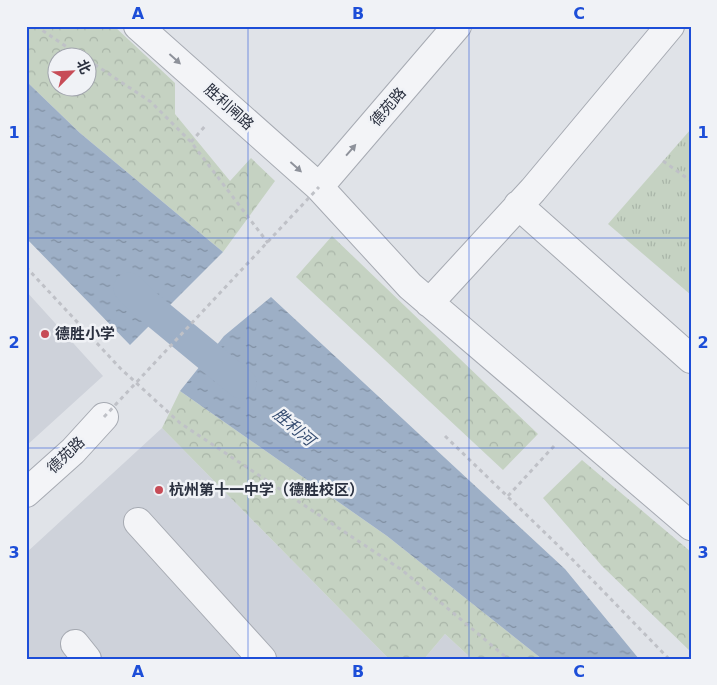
<svg xmlns="http://www.w3.org/2000/svg" width="717" height="685" font-family="'DejaVu Sans','Noto Sans SC',sans-serif">
<defs>
<pattern id="grass-tufts" width="24" height="20" patternUnits="userSpaceOnUse" patternTransform="scale(1.25)"><rect width="24" height="20" fill="#c5d2c2"/><path d="M3 7l-1-3M5 7V3M7 7l1-3M15 17l-1-3M17 17v-4M19 17l1-3" fill="none" stroke="#a9b5a8"/></pattern>
<pattern id="forest-crowns" width="20" height="18" patternUnits="userSpaceOnUse" patternTransform="scale(1.25)"><rect width="20" height="18" fill="#c5d2c2"/><path d="M2 6a3 3 0 1 1 6 0M12 15a3 3 0 1 1 6 0" fill="none" stroke="#a9b5a8"/></pattern>
<pattern id="water-ripples" width="26" height="14" patternUnits="userSpaceOnUse" patternTransform="scale(1.25)"><rect width="26" height="14" fill="#9dafc6"/><path d="M2 4q2-2 4 0t4 0M15 11q2-2 4 0t4 0" fill="none" stroke="#808fa2"/></pattern>
</defs>
<rect width="100%" height="100%" fill="#e0e3e8"/>
<path fill="#ced2da" d="M26,291L103,376L26,446Z
M162,428L389,659H26V553Z
M445,634L472,659H424Z"/>
<path fill="url(#grass-tufts)" d="M691,129V295L608,224Z"/>
<path fill="url(#forest-crowns)" fill-rule="evenodd" d="M26,26H114L175,83V114L230,181L251,158L275,181L223,252L80,133L26,81ZM58,58H88V88H58Z
M332,236L538,434L503,470L296,277Z
M180,391L387,536L542,659H472L445,634L424,659H389L162,428Z
M582,460L691,552V652L602,566L543,498Z"/>
<path fill="url(#water-ripples)" d="M26,81L80,133L223,252L130,345L26,238Z
M271,297L565,569L639,659H542L387,536L180,391L224,336Z"/>
<g fill="none" stroke-linecap="round" stroke-linejoin="round">
<path stroke="#9dafc6" stroke-width="31" d="M129,288L144,303L241,383"/>
<defs>
<path id="minor" d="M138,26L319,187L410,286L691,526
M319,187L457,26
M518,205L691,359
M429,303L533,190L670,26
M26,493L73,451L104,417
M138,522L262,659
M75,644L87,659"/>
</defs>
<use href="#minor" stroke="#a6aab2" stroke-width="30"/>
<path stroke="#bfc1c7" stroke-width="3" stroke-dasharray="4 4" stroke-linecap="butt" d="M36,26L83,58
M88,60L151,102L191,142L268,243
M191,142L206,125
M663,161L691,181
M26,267L120,368L180,423L402,570L508,659
M445,436L570,557L669,659
M508,496L554,446"/>
<use href="#minor" stroke="#f3f4f7" stroke-width="28"/>
<path stroke="#bfc1c7" stroke-width="3" stroke-dasharray="4 4" stroke-linecap="butt" d="M104,417L319,187"/>
</g>
<defs><path id="oneway-solid" d="M-6-.8H1V-3.2L6.5 0L1 3.2V.8H-6Z" transform="scale(1.25)"/></defs>
<g fill="#8e929b">
<use href="#oneway-solid" transform="translate(175 59) rotate(42)"/>
<use href="#oneway-solid" transform="translate(351 150) rotate(-49)"/>
<use href="#oneway-solid" transform="translate(296 167) rotate(42)"/>
</g>
<path fill="none" stroke="#1d4ed8" stroke-width="1" stroke-opacity="0.55" d="M248,26V659M469,26V659M26,238H691M26,448H691"/>
<g fill="#c74c57" stroke="#f0f2f6" stroke-width="2">
<circle cx="45" cy="334" r="5"/>
<circle cx="159" cy="490" r="5"/>
</g>
<g text-anchor="middle" dominant-baseline="central" stroke-width="5" stroke-linejoin="round" paint-order="stroke">
<g font-size="15" fill="#2a303f" stroke="#f0f2f6">
<text transform="translate(229 107) rotate(42)">胜利闸路</text>
<text transform="translate(388 107) rotate(-49)">德苑路</text>
<text transform="translate(66 455) rotate(-44)">德苑路</text>
</g>
<g font-size="15" font-weight="bold" fill="#2a303f" stroke="#f0f2f6" text-anchor="start">
<text x="55" y="334">德胜小学</text>
<text x="169" y="490">杭州第十一中学（德胜校区）</text>
</g>
<g font-size="16" font-style="italic" fill="#364d71" stroke="#f0f2f6">
<text transform="translate(294 427) rotate(40)">胜利河</text>
</g>
</g>
<rect width="717" height="685" fill="none" stroke="#f0f2f6" stroke-width="55"/>
<g transform="translate(72 72) rotate(66)"><circle r="24" fill="#f0f2f6" stroke="#a1a4ad"/>
<path d="M0-4L9 19L0 12L-9 19Z" fill="#c74c57"/>
<text y="-8" font-size="14" font-weight="bold" text-anchor="middle" fill="#2a303f">北</text>
</g>
<rect x="28" y="28" width="662" height="630" fill="none" stroke="#1d4ed8" stroke-width="2"/>
<g font-size="16" text-anchor="middle" font-weight="bold" fill="#1d4ed8">
<text x="138" y="19">A</text>
<text x="358" y="19">B</text>
<text x="579" y="19">C</text>
<text x="14" y="138">1</text>
<text x="703" y="138">1</text>
<text x="14" y="348">2</text>
<text x="703" y="348">2</text>
<text x="14" y="558">3</text>
<text x="703" y="558">3</text>
<text x="138" y="677">A</text>
<text x="358" y="677">B</text>
<text x="579" y="677">C</text>
</g>
</svg>
